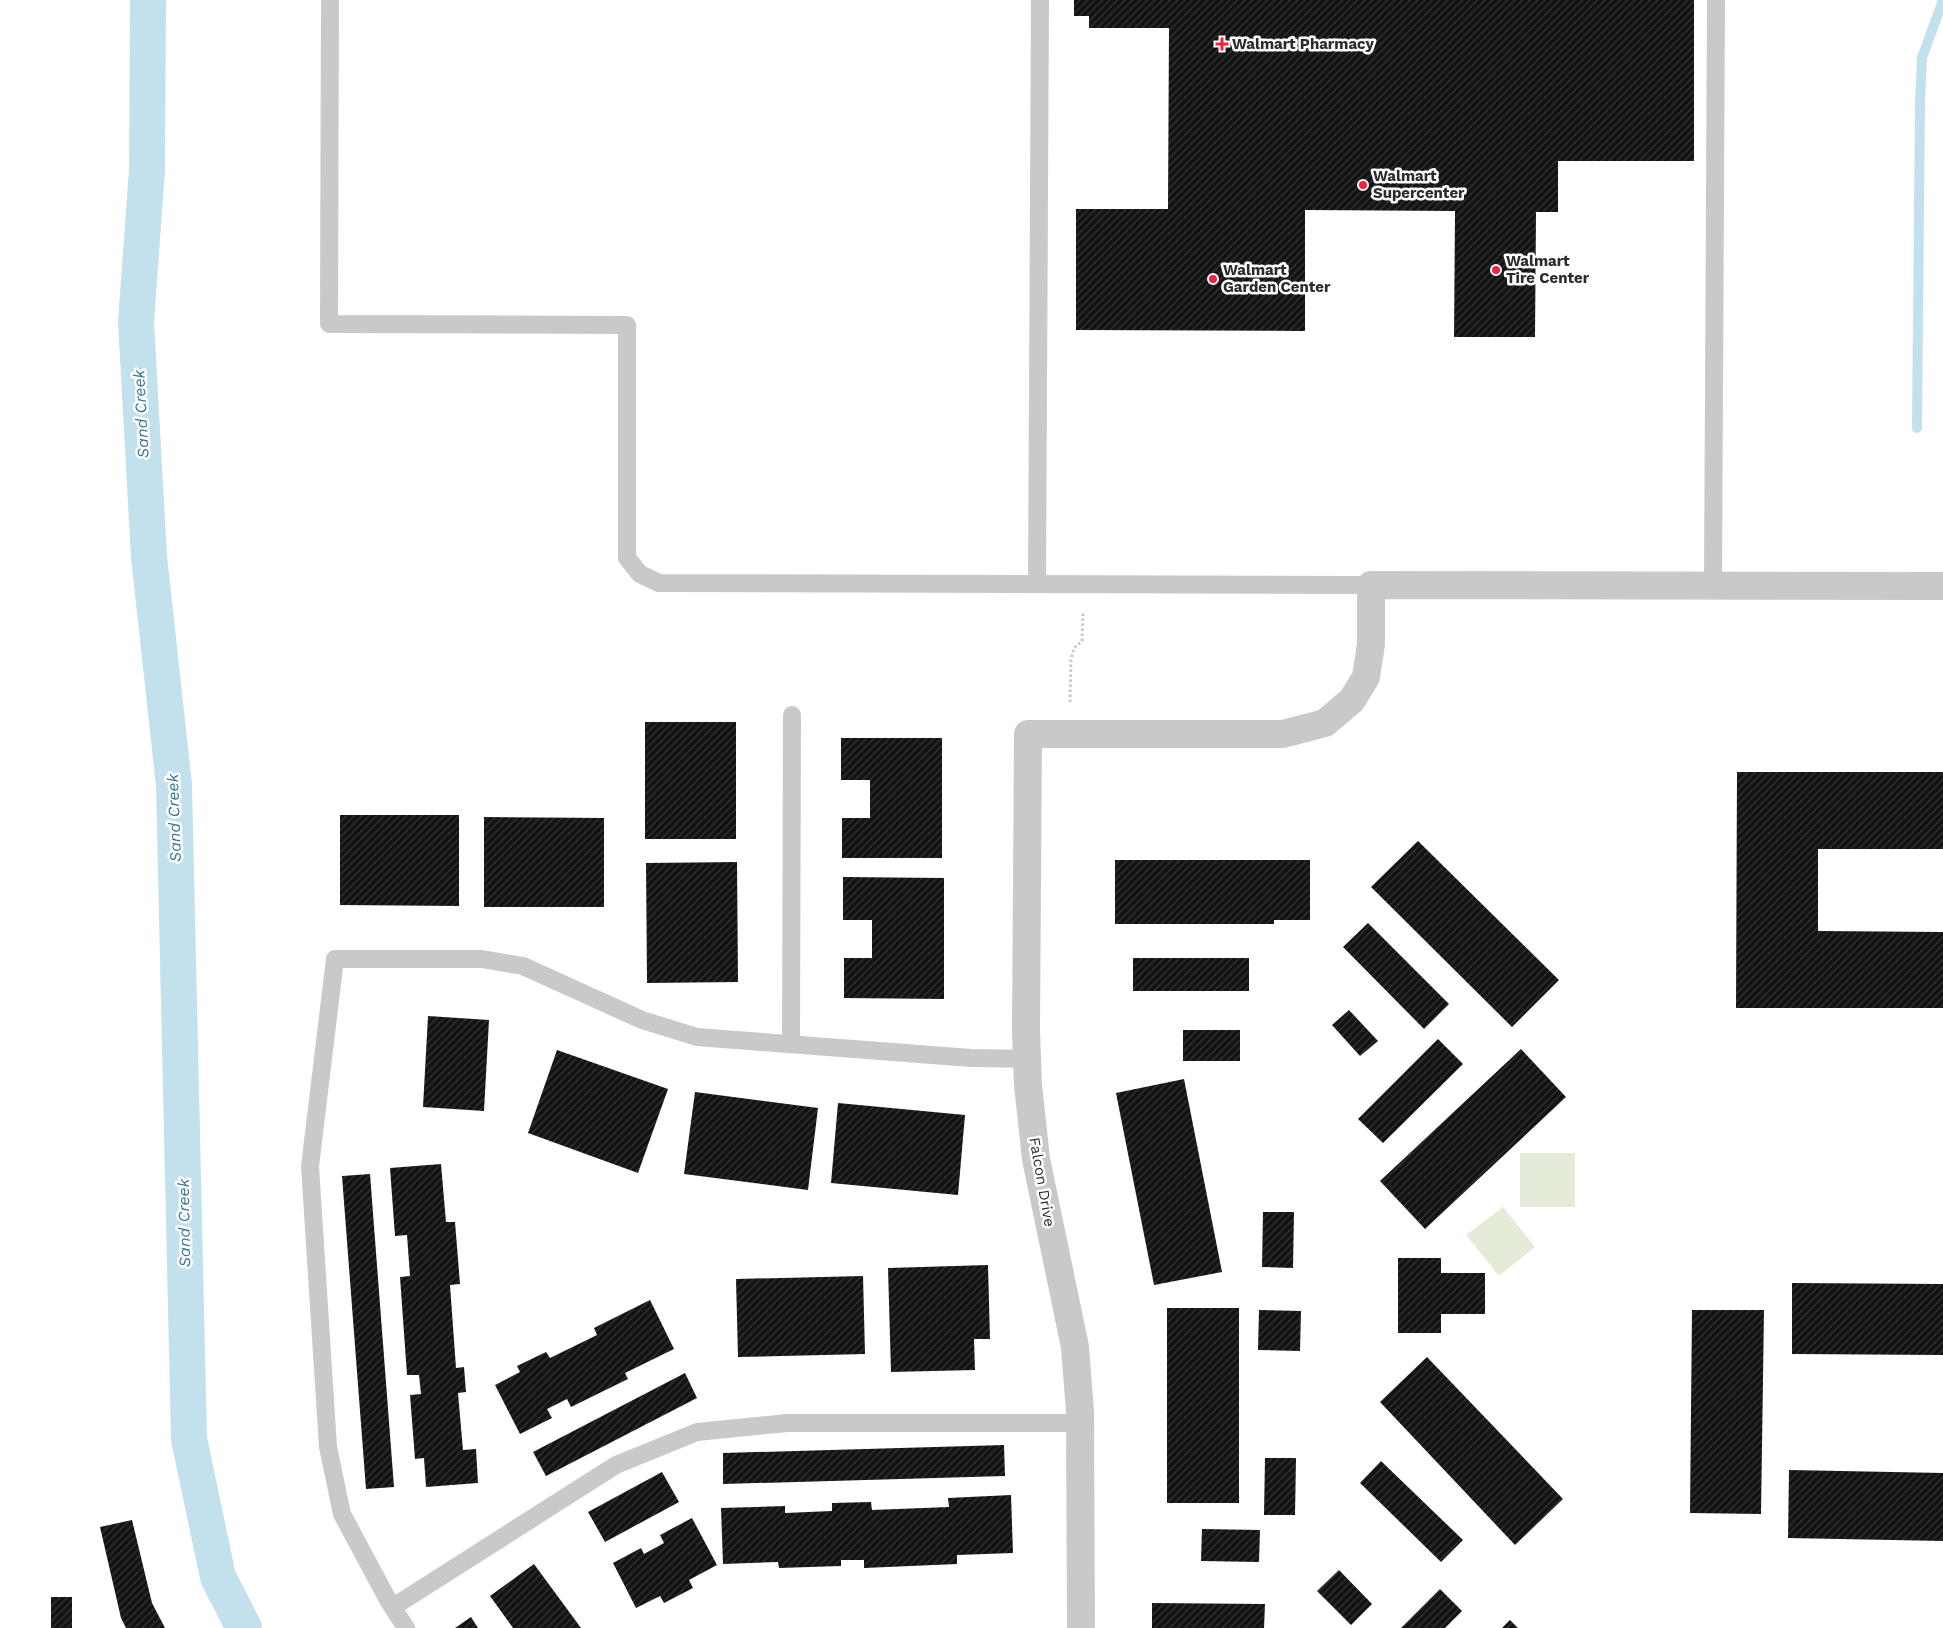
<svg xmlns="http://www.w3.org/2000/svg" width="1943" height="1628" font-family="'Work Sans',sans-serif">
<defs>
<pattern id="building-hatch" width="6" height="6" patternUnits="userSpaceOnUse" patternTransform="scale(1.25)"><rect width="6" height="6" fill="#131313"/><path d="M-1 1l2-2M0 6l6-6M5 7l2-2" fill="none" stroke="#363636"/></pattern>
</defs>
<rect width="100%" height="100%" fill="#fff"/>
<path fill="#e4ebd8" d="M1520,1153H1575V1207H1520Z
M1503,1207L1535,1247L1499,1276L1466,1235Z"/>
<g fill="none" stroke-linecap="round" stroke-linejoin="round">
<path stroke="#c3e0ed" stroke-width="10" d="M1917,428L1920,102L1922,58L1943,0"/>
<path stroke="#c3e0ed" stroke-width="36" d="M148,0L147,170L136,322L149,557L174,785L189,1439L218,1577L244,1628"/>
</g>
<path fill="url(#building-hatch)" d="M1074,0H1694V161H1558V212H1536L1535,337H1454L1455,211L1305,210V331L1076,330V209H1168L1169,28H1089V16H1074Z
M645,722H736V839H645Z
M841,738H942V858H842V818H870V780H841Z
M1737,772H1943V849H1818V931L1943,932V1008H1736Z
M340,815H459V906L340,905Z
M484,817L604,818V907H484Z
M1418,841L1559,980L1512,1027L1371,887Z
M1115,860H1310V920H1274V924H1115Z
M737,862L738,982L647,983L646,863Z
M843,877L944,878V999L844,998V958H872V920H843Z
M1368,923L1449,1004L1424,1029L1343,947Z
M1133,958H1249V991H1133Z
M1349,1010L1378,1041L1360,1056L1332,1025Z
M428,1016L489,1020L484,1111L423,1107Z
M1183,1030H1240V1061H1183Z
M1438,1039L1463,1064L1383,1143L1358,1119Z
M1521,1049L1566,1097L1425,1229L1380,1181Z
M557,1050L668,1089L638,1173L528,1133Z
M1184,1079L1222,1272L1154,1285L1116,1093Z
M695,1092L818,1108L808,1190L684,1174Z
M838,1103L965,1115L958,1195L831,1183Z
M441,1164L446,1222H455L460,1284L450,1285L456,1368L464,1367L466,1392L458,1393L463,1450L476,1449L478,1483L426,1487L424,1458L415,1459L410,1395L421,1394L419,1375H407L400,1277L410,1276L407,1235L395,1236L390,1168Z
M370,1174L394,1487L366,1489L342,1176Z
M1263,1212H1294L1293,1268L1262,1267Z
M1398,1258H1441V1273H1485V1314H1441V1333H1398Z
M988,1265L990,1339H974L975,1370L891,1372L888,1268Z
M863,1276L865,1354L738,1357L736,1279Z
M1792,1283L1943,1284V1355L1792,1354Z
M650,1300L674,1349L625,1373L628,1379L571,1407L567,1399L547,1409L552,1418L520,1434L495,1385L520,1372L517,1366L546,1352L550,1358L597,1335L594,1328Z
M1167,1308H1239V1503H1167Z
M1259,1310L1301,1311L1300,1351L1258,1350Z
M1692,1310H1764L1761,1514L1690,1513Z
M1427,1357L1563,1499L1515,1545L1380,1402Z
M685,1373L697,1398L546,1476L533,1452Z
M1004,1445L1005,1476L723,1484V1453Z
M1265,1458H1296L1295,1515H1264Z
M1381,1461L1463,1540L1441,1562L1360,1483Z
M1789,1470L1943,1473V1541L1788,1538Z
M662,1472L679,1502L605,1542L588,1512Z
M1011,1495L1013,1553L957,1555V1564L864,1568V1560H841V1566L779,1568L778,1562L723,1564L721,1508L785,1506V1513L832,1511V1503L871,1502L872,1510L949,1507L948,1498Z
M692,1518L717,1565L689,1580L693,1588L664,1603L660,1596L636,1608L613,1563L641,1548L644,1554L664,1543L660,1535Z
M132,1520L152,1603L165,1628H126L121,1618L100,1527Z
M1202,1529L1260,1530L1259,1562L1201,1561Z
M534,1564L581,1628H513L490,1596Z
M1339,1570L1372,1604L1351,1625L1317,1591Z
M1440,1589L1462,1611L1445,1628H1401Z
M51,1597H72V1628H51Z
M1152,1603L1265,1604L1264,1628H1152Z
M471,1617L478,1628H455Z
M1510,1620L1518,1628H1502Z"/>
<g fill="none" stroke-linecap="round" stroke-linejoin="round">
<path stroke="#c9c9c9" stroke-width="3" stroke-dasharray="2.5 2.5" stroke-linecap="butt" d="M1070,702L1071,660L1074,648L1082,641L1083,612"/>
<path stroke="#c9c9c9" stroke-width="18" d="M330,0L329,324L627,325V558L640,574L659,583L1371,585
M1037,584L1040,0
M1713,586L1716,0
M791,1044L792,715
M393,1607L616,1465L697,1432L787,1423H1080
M406,1628L388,1600L342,1514L328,1447L310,1166L335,959H482L523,966L642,1020L697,1037L971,1058L1027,1059"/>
<path stroke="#c9c9c9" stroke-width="28" d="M1081,1628L1080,1412L1075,1347L1036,1159L1028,1085L1026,1030L1028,734H1283L1325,723L1352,700L1366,677L1371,644V585L1943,586"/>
</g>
<g fill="#f02240" stroke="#fff" stroke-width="2">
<path d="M1219.5 36.5h5v5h5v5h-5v5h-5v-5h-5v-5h5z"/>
<circle cx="1363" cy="185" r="5"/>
<circle cx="1496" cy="270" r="5"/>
<circle cx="1213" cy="279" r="5"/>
</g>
<g text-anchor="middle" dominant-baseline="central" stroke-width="5" stroke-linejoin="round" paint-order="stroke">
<g font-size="15" font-weight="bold" fill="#2c2c2c" stroke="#fff" text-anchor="start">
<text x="1232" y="44">Walmart Pharmacy</text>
<text x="1373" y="176">Walmart<tspan x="1373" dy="17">Supercenter</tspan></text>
<text x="1506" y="261">Walmart<tspan x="1506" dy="17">Tire Center</tspan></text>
<text x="1223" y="270">Walmart<tspan x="1223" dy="17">Garden Center</tspan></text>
</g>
<g font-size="15" fill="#2c2c2c" stroke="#fff">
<text transform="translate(1042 1182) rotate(80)">Falcon Drive</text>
</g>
<g font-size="16" font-style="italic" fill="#367693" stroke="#fff">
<text transform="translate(141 414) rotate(-93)">Sand Creek</text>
<text transform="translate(174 818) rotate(-92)">Sand Creek</text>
<text transform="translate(184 1223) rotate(-91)">Sand Creek</text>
</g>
</g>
</svg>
